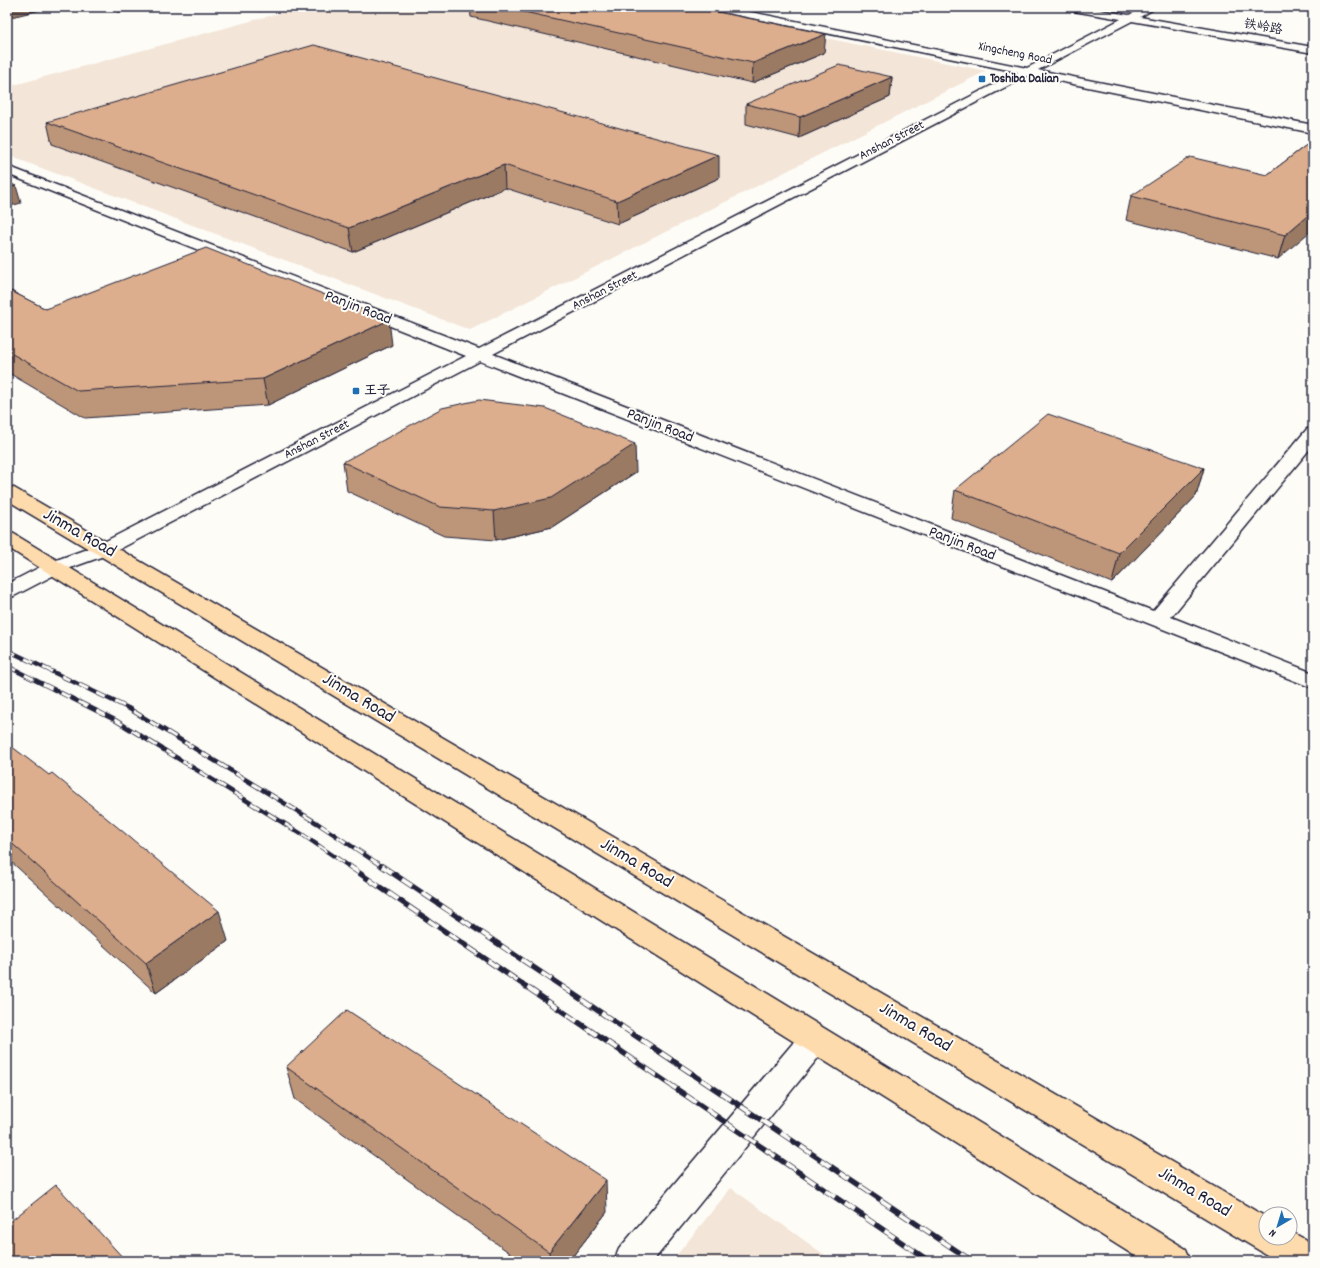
<svg xmlns="http://www.w3.org/2000/svg" width="1320" height="1268" font-family="Dekko,'LXGW WenKai TC',sans-serif">
<rect width="100%" height="100%" fill="#fdfcf7"/>
<filter id="ink" filterUnits="userSpaceOnUse"><feTurbulence type="fractalNoise" baseFrequency=".025" numOctaves="2"/><feDisplacementMap in="SourceGraphic" scale="8" xChannelSelector="R" yChannelSelector="G"/><feConvolveMatrix kernelMatrix="1 2 1 2 8 2 1 2 1" color-interpolation-filters="sRGB"/></filter>
<g filter="url(#ink)">
<path fill="#f3e5d7" d="M303,7H674L986,71L470,330L7,155V87Z
M731,1188L833,1261H672Z"/>
<g fill="none" stroke-linecap="round" stroke-linejoin="round">
<defs>
<path id="minor" d="M707,7H726L1027,68L1121,19L1067,10L1062,7H1083L1129,15L1145,7H1157L1140,17L1313,47V53L1132,21L1038,70L1313,125V133L1029,75L493,354L1153,611L1307,429L1313,428V445L1171,617L1313,673V688L480,361L112,553L62,571L14,596L7,598V584L48,563L98,545L466,356L7,174V166L479,349L1018,72L712,10Z
M815,1026L826,1030L830,1039L826,1048L653,1261H614L619,1249L804,1030Z"/>
<path id="major" d="M7,486L14,488L1266,1217V1238H1290V1231L1313,1244V1261H1277L7,500Z
M7,532L14,534L1186,1249L1191,1261H1143L7,547Z"/>
</defs>
<use href="#minor" stroke="#22223b" stroke-width="3"/>
<use href="#major" stroke="#22223b" stroke-width="3"/>
<use href="#minor" fill="#fdfcf7" fill-rule="evenodd"/>
<use href="#major" fill="#fedbac" fill-rule="evenodd"/>
<defs>
<path id="rail-far1" d="M7,650L128,708L317,823L383,867
M7,666L115,720L303,835L350,867"/>
<path id="rail" d="M349,866L929,1261
M382,866L972,1261"/>
</defs>
<use href="#rail-far1" stroke="#22223b" stroke-width="4.5"/>
<use href="#rail" stroke="#22223b" stroke-width="5.5"/>
<use href="#rail-far1" stroke="#fdfcf7" stroke-width="3" stroke-dasharray="10" stroke-linecap="butt"/>
<use href="#rail" stroke="#fdfcf7" stroke-width="4" stroke-dasharray="12" stroke-linecap="butt"/>
</g>
<path fill="#bd9679" stroke="#22223b" d="M102,7H139L119,12Z
M245,7H276L260,11Z
M470,7H693L824,53L752,83L471,17Z
M892,77L890,97L799,138L746,124V104Z
M47,122L719,178L618,224L505,188L353,252L52,144Z
M1313,140L1278,259L1126,220L1131,196L1267,175Z
M7,289L46,309L392,345L268,405L85,418L7,372Z
M343,462L636,472L552,527L496,540L444,536L347,491Z
M1204,468L1196,496L1112,583L951,518L955,490Z
M7,743L228,941L156,993L7,858Z
M286,1067L607,1212L569,1261H521L295,1099Z"/>
<path fill="#9a7a63" stroke="#22223b" d="M7,7H53L7,18Z
M118,7H139L119,12Z
M260,7H276L260,11Z
M826,34L824,53L752,83L753,63Z
M892,77L890,97L799,138L800,117Z
M719,155V178L618,224L617,201Z
M504,165L505,188L353,252L349,228Z
M16,186L21,203L7,207V188Z
M1313,211V229L1278,259L1285,235Z
M389,320L392,345L268,405L263,379Z
M635,444L636,472L552,527L496,540L494,511Z
M1204,468L1196,496L1112,583L1119,553Z
M219,911L228,941L156,993L146,963Z
M606,1180L607,1212L569,1261H550L549,1252Z"/>
<path fill="#dcae8d" stroke="#22223b" d="M502,7H693L826,34L753,63Z
M314,45L719,155L617,201L504,165L349,228L47,122Z
M839,65L892,77L800,117L746,104Z
M1313,140V211L1285,235L1131,196L1190,157L1267,175Z
M7,182L16,186L7,188Z
M206,248L389,320L263,379L78,391L7,351V289L46,309Z
M479,400L545,408L635,444L551,498L494,511L440,507L343,462L442,408Z
M1048,414L1204,468L1119,553L955,490Z
M7,743L49,775L52,773L219,911L146,963L7,839Z
M347,1010L606,1180L549,1252L286,1067Z
M56,1185L126,1261H7V1224Z"/>
</g>
<g fill="#1f6fb2" stroke="#fdfcf7" stroke-width="1.5">
<rect x="978" y="75" width="8" height="8" rx="2"/>
<rect x="352" y="387" width="8" height="8" rx="2"/>
</g>
<g text-anchor="middle" dominant-baseline="central" stroke-width="4" stroke-linejoin="round" paint-order="stroke">
<g font-size="13" fill="#22223b" stroke="#fdfcf7">
<text transform="translate(1263 28) rotate(10)">铁岭路</text>
<text transform="translate(1015 54) rotate(11)">Xingcheng Road</text>
<text transform="translate(892 141) rotate(-27)">Anshan Street</text>
<text transform="translate(605 291) rotate(-27)">Anshan Street</text>
<text transform="translate(317 440) rotate(-27)">Anshan Street</text>
</g>
<g font-size="13" font-weight="bold" fill="#22223b" stroke="#fdfcf7" text-anchor="start">
<text x="990" y="79">Toshiba Dalian</text>
<text x="364" y="391">王子</text>
</g>
<g font-size="16" fill="#22223b" stroke="#fdfcf7">
<text transform="translate(358 308) rotate(21)">Panjin Road</text>
<text transform="translate(660 426) rotate(21)">Panjin Road</text>
<text transform="translate(962 544) rotate(21)">Panjin Road</text>
</g>
<g font-size="19" fill="#22223b" stroke="#fdfcf7">
<text transform="translate(79 534) rotate(30)">Jinma Road</text>
<text transform="translate(358 699) rotate(31)">Jinma Road</text>
<text transform="translate(636 864) rotate(31)">Jinma Road</text>
<text transform="translate(915 1028) rotate(31)">Jinma Road</text>
<text transform="translate(1194 1193) rotate(31)">Jinma Road</text>
</g>
</g>
<rect width="1320" height="1268" fill="none" stroke="#fdfcf7" stroke-width="24"/>
<rect x="12" y="12" width="1296" height="1244" fill="none" stroke="#22223b" stroke-width="1.5" filter="url(#ink)"/>
<g transform="translate(1278 1226) rotate(218)"><circle r="19" fill="#fdfcf7" stroke="#a5a5ac"/>
<path d="M0-3L7 15L0 10L-7 15Z" fill="#1f6fb2"/>
<text y="-6" font-size="11" font-weight="bold" text-anchor="middle" fill="#22223b">N</text>
</g>
</svg>
